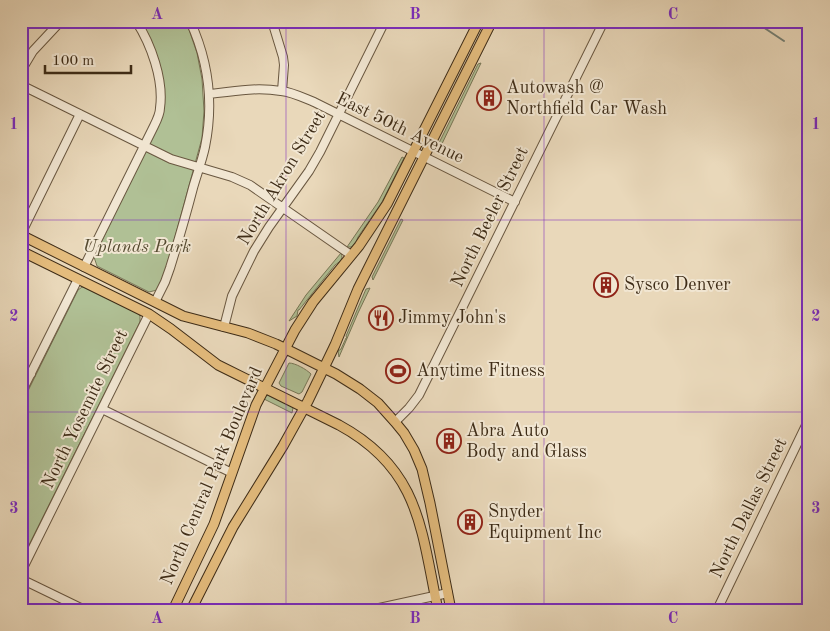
<svg xmlns="http://www.w3.org/2000/svg" width="830" height="631" font-family="'Old Standard TT',serif">
<rect width="100%" height="100%" fill="#e9d8ba"/>
<filter id="stains"><feTurbulence type="fractalNoise" baseFrequency=".004" numOctaves="4"/><feColorMatrix values="0 0 0 0 .2 0 0 0 0 .09 0 0 0 0 .02 0 0 0 .5 -.17"/></filter>
<radialGradient id="worn" r=".72"><stop offset=".6" stop-color="#630" stop-opacity="0"/><stop offset="1" stop-color="#630" stop-opacity=".3"/></radialGradient>
<path fill="#b0c095" stroke="#777656" d="M140,21H186L197,53L202,79L204,111L202,138L166,270L157,290L149,292L97,266L94,257L161,118L164,101V88L157,57L148,34Z
M481,63L438,152L435,151L478,64Z
M402,157L404,158L382,202L358,237L356,242L352,247H347L378,202Z
M401,219L403,220L373,280L372,277Z
M341,253C344,260 339,262 335,265L299,310H298L297,316L289,321L306,295Z
M82,287H87L136,311L140,316V322L21,561V405L78,290Z
M370,288L358,313L339,357L338,351L341,349L346,338H347L346,336L366,289Z
M289,363C295,363 306,369 311,374L302,392L299,394L281,386L279,383Z
M267,395H268L293,407V408L292,413L264,399Z"/>
<g fill="none" stroke-linecap="round" stroke-linejoin="round">
<path stroke="#758176" stroke-width="2" d="M754,21L784,41"/>
<defs>
<path id="minor" d="M272,21L283,57L284,65L282,91
M802,21L809,27
M21,71L33,51L61,21
M21,85L171,159L232,177L250,185L351,255
M210,94C233,91 257,87 281,91C292,92 304,98 314,102L515,202
M21,234L80,114
M84,267L154,126C157,120 160,114 160,108C164,80 151,44 136,21
M155,302L165,282L170,268C178,242 186,215 193,188C197,174 202,161 205,147C214,103 209,62 190,21
M224,327L232,296L254,251L269,227L309,171L320,152L385,21
M21,369L31,374
M21,393L78,279
M102,409L232,473
M395,422L409,408L419,395L604,21
M21,572L149,314
M21,579L85,610
M370,610L448,593
M717,610L809,419"/>
<path id="major" d="M21,235L183,316L248,333L276,344L336,374L360,389L378,403L395,422L404,433L414,450L422,469L430,503L451,610
M21,251L149,314L171,329L218,365L339,425C420,469 421,529 438,610
M173,610L214,524L256,405L295,330L313,302L359,246L387,204L479,21
M191,610L233,527L283,446L308,401L335,345L358,289L492,21"/>
</defs>
<use href="#minor" stroke="#695740" stroke-width="10"/>
<use href="#major" stroke="#3e2c17" stroke-width="11"/>
<use href="#minor" stroke="#f1e6d2" stroke-width="8"/>
<use href="#major" stroke="#e4bc7d" stroke-width="9"/>
</g>
<path fill="none" stroke="#7b2cbf" stroke-width="1" stroke-opacity="0.55" d="M286,21V610M544,21V610M21,220H809M21,412H809"/>
<defs>
<symbol id="building-ring" viewBox="-11 -11 22 22"><circle r="9.5" fill="#f1e6d2" stroke="#8f2418" stroke-width="1.5"/><path d="M-4-6H4V6H1V3H-1V6H-4ZM-2.5-4.3h1.7v1.8h-1.7ZM.8-4.3h1.7v1.8H.8ZM-2.5-1h1.7V.8h-1.7ZM.8-1h1.7V.8H.8Z" fill="#8f2418"/></symbol>
<symbol id="restaurant-ring" viewBox="-11 -11 22 22"><circle r="9.5" fill="#f1e6d2" stroke="#8f2418" stroke-width="1.5"/><path d="M-5-6h1v4h1v-4h1v4h1v-4h1v5L-1.5 .5V6h-2V.5L-5-1ZM5-6V6H3V1.5H1.5Q1.5-4 5-6Z" fill="#8f2418"/></symbol>
<symbol id="stadium-ring" viewBox="-11 -11 22 22"><circle r="9.5" fill="#f1e6d2" stroke="#8f2418" stroke-width="1.5"/><path d="M0-5a6.5 5 0 1 0 0 10a6.5 5 0 1 0 0-10ZM-3.5-1.8h7v3.6h-7Z" fill="#8f2418"/></symbol>
</defs>
<g fill-rule="evenodd">
<use href="#building-ring" x="475" y="84" width="28" height="28"/>
<use href="#building-ring" x="592" y="271" width="28" height="28"/>
<use href="#restaurant-ring" x="367" y="304" width="28" height="28"/>
<use href="#stadium-ring" x="384" y="357" width="28" height="28"/>
<use href="#building-ring" x="435" y="427" width="28" height="28"/>
<use href="#building-ring" x="456" y="508" width="28" height="28"/>
</g>
<g text-anchor="middle" dominant-baseline="central" stroke-width="4" stroke-linejoin="round" paint-order="stroke">
<g font-size="18" fill="#3e2c17" stroke="#f1e6d2" text-anchor="start">
<text x="506" y="88">Autowash @<tspan x="506" dy="21">Northfield Car Wash</tspan></text>
<text x="624" y="285">Sysco Denver</text>
<text x="398" y="318">Jimmy John's</text>
<text x="416" y="371">Anytime Fitness</text>
<text x="466" y="431">Abra Auto<tspan x="466" dy="21">Body and Glass</tspan></text>
<text x="488" y="512">Snyder<tspan x="488" dy="21">Equipment Inc</tspan></text>
</g>
<g font-size="18" fill="#3e2c17" stroke="#f1e6d2">
<text transform="translate(400 128) rotate(26)">East 50th Avenue</text>
<text transform="translate(282 178) rotate(-59)">North Akron Street</text>
<text transform="translate(490 217) rotate(-64)">North Beeler Street</text>
<text transform="translate(85 409) rotate(-64)">North Yosemite Street</text>
<text transform="translate(212 476) rotate(-67)">North Central Park Boulevard</text>
<text transform="translate(749 508) rotate(-64)">North Dallas Street</text>
</g>
<g font-size="18" font-style="italic" fill="#554a30" stroke="#f1e6d2">
<text x="137" y="247">Uplands Park</text>
</g>
</g>
<rect width="830" height="631" fill="none" stroke="#e9d8ba" stroke-width="55"/>
<path d="M45 65v8h86v-8" fill="none" stroke="#3e2c17" stroke-width="2.5"/>
<text x="52" y="65" font-size="15" fill="#3e2c17" stroke="#f1e6d2" stroke-width="4" paint-order="stroke">100 m</text>
<rect x="28" y="28" width="774" height="576" fill="none" stroke="#7b2cbf" stroke-width="2"/>
<g font-size="16" text-anchor="middle" font-weight="bold" fill="#7b2cbf">
<text x="157" y="19">A</text>
<text x="415" y="19">B</text>
<text x="673" y="19">C</text>
<text x="14" y="129">1</text>
<text x="816" y="129">1</text>
<text x="14" y="321">2</text>
<text x="816" y="321">2</text>
<text x="14" y="513">3</text>
<text x="816" y="513">3</text>
<text x="157" y="623">A</text>
<text x="415" y="623">B</text>
<text x="673" y="623">C</text>
</g>
<rect width="100%" height="100%" filter="url(#stains)"/>
<rect width="100%" height="100%" fill="url(#worn)"/>
</svg>
